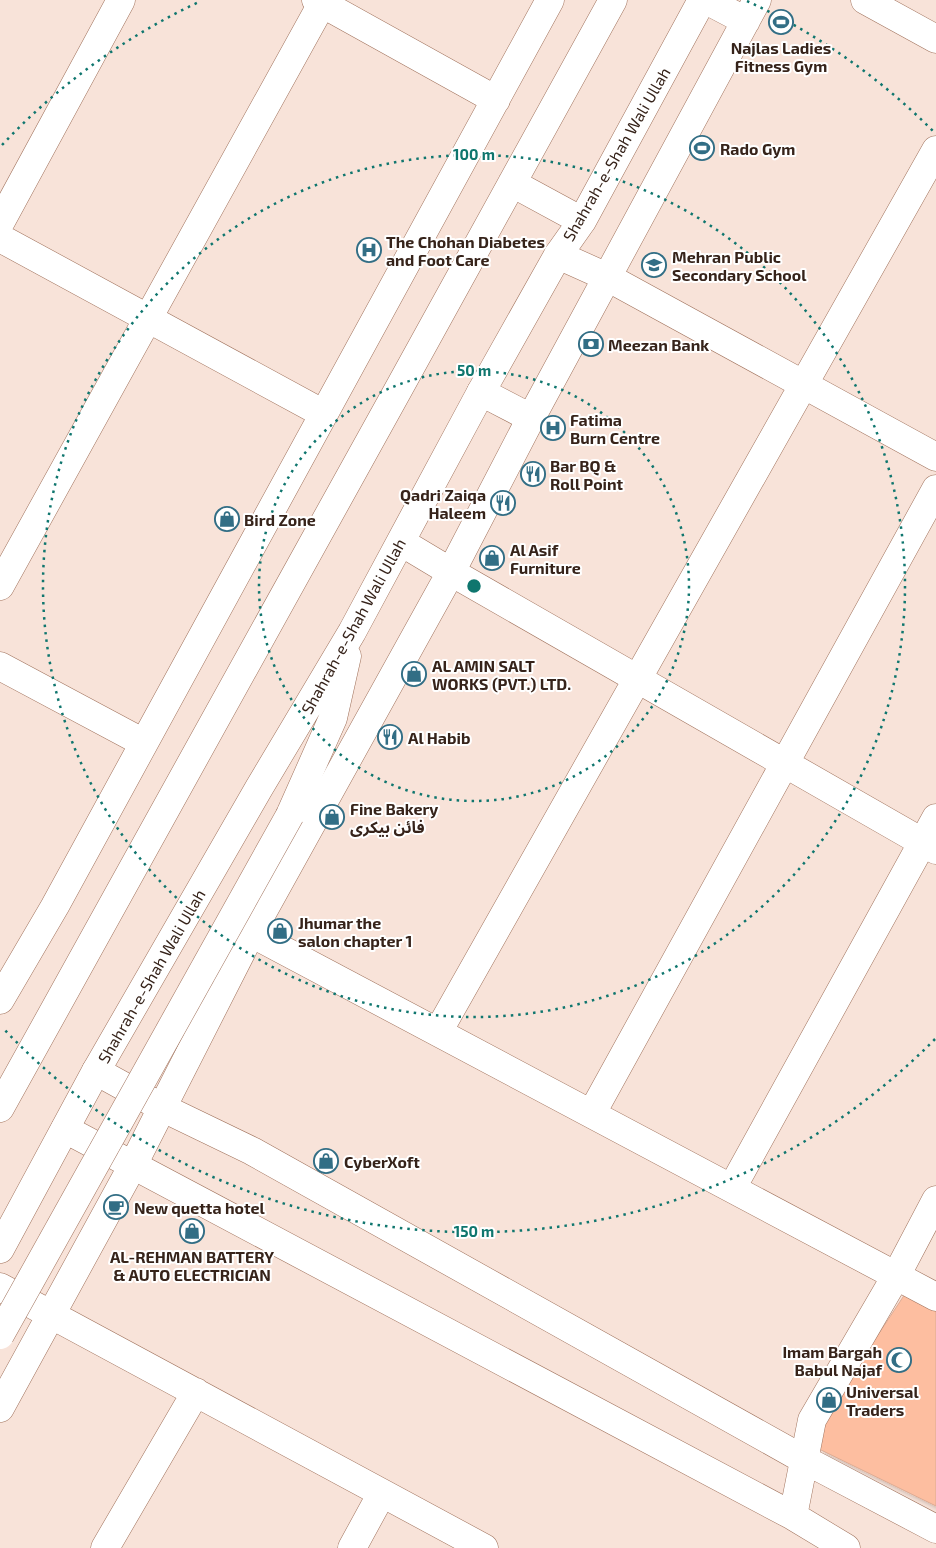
<svg xmlns="http://www.w3.org/2000/svg" width="936" height="1548" font-family="'Exo 2','Noto Sans Arabic',sans-serif">
<defs>
<filter id="shadow"><feDropShadow dx="5.5" dy="3" stdDeviation="2.5" flood-color="#0004"/></filter>
</defs>
<rect width="100%" height="100%" fill="#f8e3d9"/>
<path fill="#fdbea0" stroke="#ddab93" filter="url(#shadow)" d="M905,1294L936,1311V1506L819,1449L829,1409Z"/>
<g fill="none" stroke-linecap="round" stroke-linejoin="round">
<defs>
<path id="street" d="M316,0L496,100
M706,0L746,21
M865,0L936,39
M0,223L121,0
M0,238L324,414
M558,255L607,277L936,457
M481,392L531,418
M401,542L451,572L936,850
M0,586L324,0
M0,666L144,743
M251,933L936,1297
M0,1000L55,906L550,0
M438,1032L936,150
M592,1113L936,489
M732,1188L936,818
M0,1287L484,1548
M0,1408L133,1165L251,933L451,572L531,418L757,0
M105,1548L196,1392
M352,1548L382,1493"/>
<path id="secondary" d="M96,1071L163,1108L252,1151L803,1459L936,1529
M65,1129L793,1516L846,1548
M793,1516L812,1420L896,1276L936,1200"/>
<path id="primary" d="M512,183L582,221
M290,815L333,718L347,656
M0,1108L398,390L613,0
M0,1249L96,1071L259,788L352,632L481,392L558,255L582,221L702,0"/>
</defs>
<use href="#street" stroke="#a0725c" stroke-width="29"/>
<use href="#secondary" stroke="#a0725c" stroke-width="29"/>
<use href="#primary" stroke="#a0725c" stroke-width="29"/>
<use href="#street" stroke="#fff" stroke-width="28"/>
<use href="#secondary" stroke="#fff" stroke-width="28"/>
<use href="#primary" stroke="#fff" stroke-width="28"/>
<defs>
<path id="primary-bridge" d="M0,1335L290,815"/>
</defs>
<use href="#primary-bridge" stroke="#a0725c" stroke-width="29" stroke-linecap="butt"/>
<use href="#primary-bridge" stroke="#fff" stroke-width="28"/>
</g>
<g fill="none" stroke="#0f766e" stroke-width="2.5" stroke-dasharray="2.5 5">
<circle cx="474" cy="586" r="215"/>
<circle cx="474" cy="586" r="431"/>
<path d="M935 1039A646 646 0 0 1 2 1027M2 145A646 646 0 0 1 201 1M747 1A646 646 0 0 1 935 133"/>
</g>
<defs>
<symbol id="stadium-ring" viewBox="-11 -11 22 22"><circle r="9.5" fill="#fff" stroke="#326e85" stroke-width="1.5"/><path d="M0-5a6.5 5 0 1 0 0 10a6.5 5 0 1 0 0-10ZM-3.5-1.8h7v3.6h-7Z" fill="#326e85"/></symbol>
<symbol id="hospital-ring" viewBox="-11 -11 22 22"><circle r="9.5" fill="#fff" stroke="#326e85" stroke-width="1.5"/><path d="M-5-5h3v3.5h4V-5h3V5h-3V1.5h-4V5h-3Z" fill="#326e85"/></symbol>
<symbol id="school-ring" viewBox="-11 -11 22 22"><circle r="9.5" fill="#fff" stroke="#326e85" stroke-width="1.5"/><path d="M0-5L7-2L0 1L-7-2ZM-4 1L0 2.5L4 1V4Q0 6-4 4Z" fill="#326e85"/></symbol>
<symbol id="bank-ring" viewBox="-11 -11 22 22"><circle r="9.5" fill="#fff" stroke="#326e85" stroke-width="1.5"/><path d="M-6-4H6V4H-6ZM0-2.3a2.3 2.3 0 1 0 0 4.6a2.3 2.3 0 1 0 0-4.6Z" fill="#326e85"/></symbol>
<symbol id="restaurant-ring" viewBox="-11 -11 22 22"><circle r="9.5" fill="#fff" stroke="#326e85" stroke-width="1.5"/><path d="M-5-6h1v4h1v-4h1v4h1v-4h1v5L-1.5 .5V6h-2V.5L-5-1ZM5-6V6H3V1.5H1.5Q1.5-4 5-6Z" fill="#326e85"/></symbol>
<symbol id="shop-ring" viewBox="-11 -11 22 22"><circle r="9.5" fill="#fff" stroke="#326e85" stroke-width="1.5"/><path d="M-5-2.5h2.3a2.7 3.5 0 0 1 5.4 0H5L5.5 6h-11ZM-1.5-2.5h3a1.5 2.3 0 0 0-3 0Z" fill="#326e85"/></symbol>
<symbol id="cafe-ring" viewBox="-11 -11 22 22"><circle r="9.5" fill="#fff" stroke="#326e85" stroke-width="1.5"/><path d="M-5.5-4.5H6V0H3Q3 3.5 0 3.5H-2.5Q-5.5 3.5-5.5 0ZM3-3.2v2h1.7v-2ZM-6 4.5H4V6H-6Z" fill="#326e85"/></symbol>
<symbol id="mosque-ring" viewBox="-11 -11 22 22"><circle r="9.5" fill="#fff" stroke="#326e85" stroke-width="1.5"/><path d="M3.5-4.9A6 6 0 1 0 3.5 4.9A5 5 0 1 1 3.5-4.9Z" fill="#326e85"/></symbol>
</defs>
<g fill-rule="evenodd">
<use href="#stadium-ring" x="767" y="8" width="28" height="28"/>
<use href="#stadium-ring" x="688" y="134" width="28" height="28"/>
<use href="#hospital-ring" x="355" y="236" width="28" height="28"/>
<use href="#school-ring" x="640" y="251" width="28" height="28"/>
<use href="#bank-ring" x="577" y="330" width="28" height="28"/>
<use href="#hospital-ring" x="539" y="414" width="28" height="28"/>
<use href="#restaurant-ring" x="519" y="460" width="28" height="28"/>
<use href="#restaurant-ring" x="489" y="489" width="28" height="28"/>
<use href="#shop-ring" x="213" y="505" width="28" height="28"/>
<use href="#shop-ring" x="478" y="544" width="28" height="28"/>
<use href="#shop-ring" x="400" y="660" width="28" height="28"/>
<use href="#restaurant-ring" x="376" y="723" width="28" height="28"/>
<use href="#shop-ring" x="318" y="803" width="28" height="28"/>
<use href="#shop-ring" x="266" y="917" width="28" height="28"/>
<use href="#shop-ring" x="312" y="1147" width="28" height="28"/>
<use href="#cafe-ring" x="102" y="1193" width="28" height="28"/>
<use href="#shop-ring" x="178" y="1217" width="28" height="28"/>
<use href="#mosque-ring" x="885" y="1346" width="28" height="28"/>
<use href="#shop-ring" x="815" y="1386" width="28" height="28"/>
</g>
<g text-anchor="middle" dominant-baseline="central" stroke-width="4" stroke-linejoin="round" paint-order="stroke">
<g font-size="16" font-weight="bold" fill="#36231a" stroke="#fff" text-anchor="start">
<text x="781" y="47" text-anchor="middle">Najlas Ladies<tspan x="781" dy="18">Fitness Gym</tspan></text>
<text x="720" y="148">Rado Gym</text>
<text x="386" y="241">The Chohan Diabetes<tspan x="386" dy="18">and Foot Care</tspan></text>
<text x="672" y="256">Mehran Public<tspan x="672" dy="18">Secondary School</tspan></text>
<text x="608" y="344">Meezan Bank</text>
<text x="570" y="419">Fatima<tspan x="570" dy="18">Burn Centre</tspan></text>
<text x="550" y="465">Bar BQ &amp;<tspan x="550" dy="18">Roll Point</tspan></text>
<text x="486" y="494" text-anchor="end">Qadri Zaiqa<tspan x="486" dy="18">Haleem</tspan></text>
<text x="244" y="519">Bird Zone</text>
<text x="510" y="549">Al Asif<tspan x="510" dy="18">Furniture</tspan></text>
<text x="432" y="665">AL AMIN SALT<tspan x="432" dy="18">WORKS (PVT.) LTD.</tspan></text>
<text x="408" y="737">Al Habib</text>
<text x="350" y="808">Fine Bakery<tspan x="350" dy="18">فائن بیکری</tspan></text>
<text x="298" y="922">Jhumar the<tspan x="298" dy="18">salon chapter 1</tspan></text>
<text x="344" y="1161">CyberXoft</text>
<text x="134" y="1207">New quetta hotel</text>
<text x="192" y="1256" text-anchor="middle">AL-REHMAN BATTERY<tspan x="192" dy="18">&amp; AUTO ELECTRICIAN</tspan></text>
<text x="882" y="1351" text-anchor="end">Imam Bargah<tspan x="882" dy="18">Babul Najaf</tspan></text>
<text x="846" y="1391">Universal<tspan x="846" dy="18">Traders</tspan></text>
</g>
<g font-size="16" fill="#36231a" stroke="#fff">
<text transform="translate(616 154) rotate(-60)">Shahrah-e-Shah Wali Ullah</text>
<text transform="translate(353 626) rotate(-61)">Shahrah-e-Shah Wali Ullah</text>
<text transform="translate(151 976) rotate(-60)">Shahrah-e-Shah Wali Ullah</text>
</g>
</g>
<circle cx="474" cy="586" r="8" fill="#0f766e" stroke="#fff" stroke-width="2.5"/>
<g font-size="15" text-anchor="middle" font-weight="bold" fill="#0f766e" stroke="#fff" stroke-width="4" stroke-linejoin="round" paint-order="stroke">
<text x="474" y="160">100 m</text>
<text x="474" y="376">50 m</text>
<text x="474" y="1237">150 m</text>
</g>
</svg>
